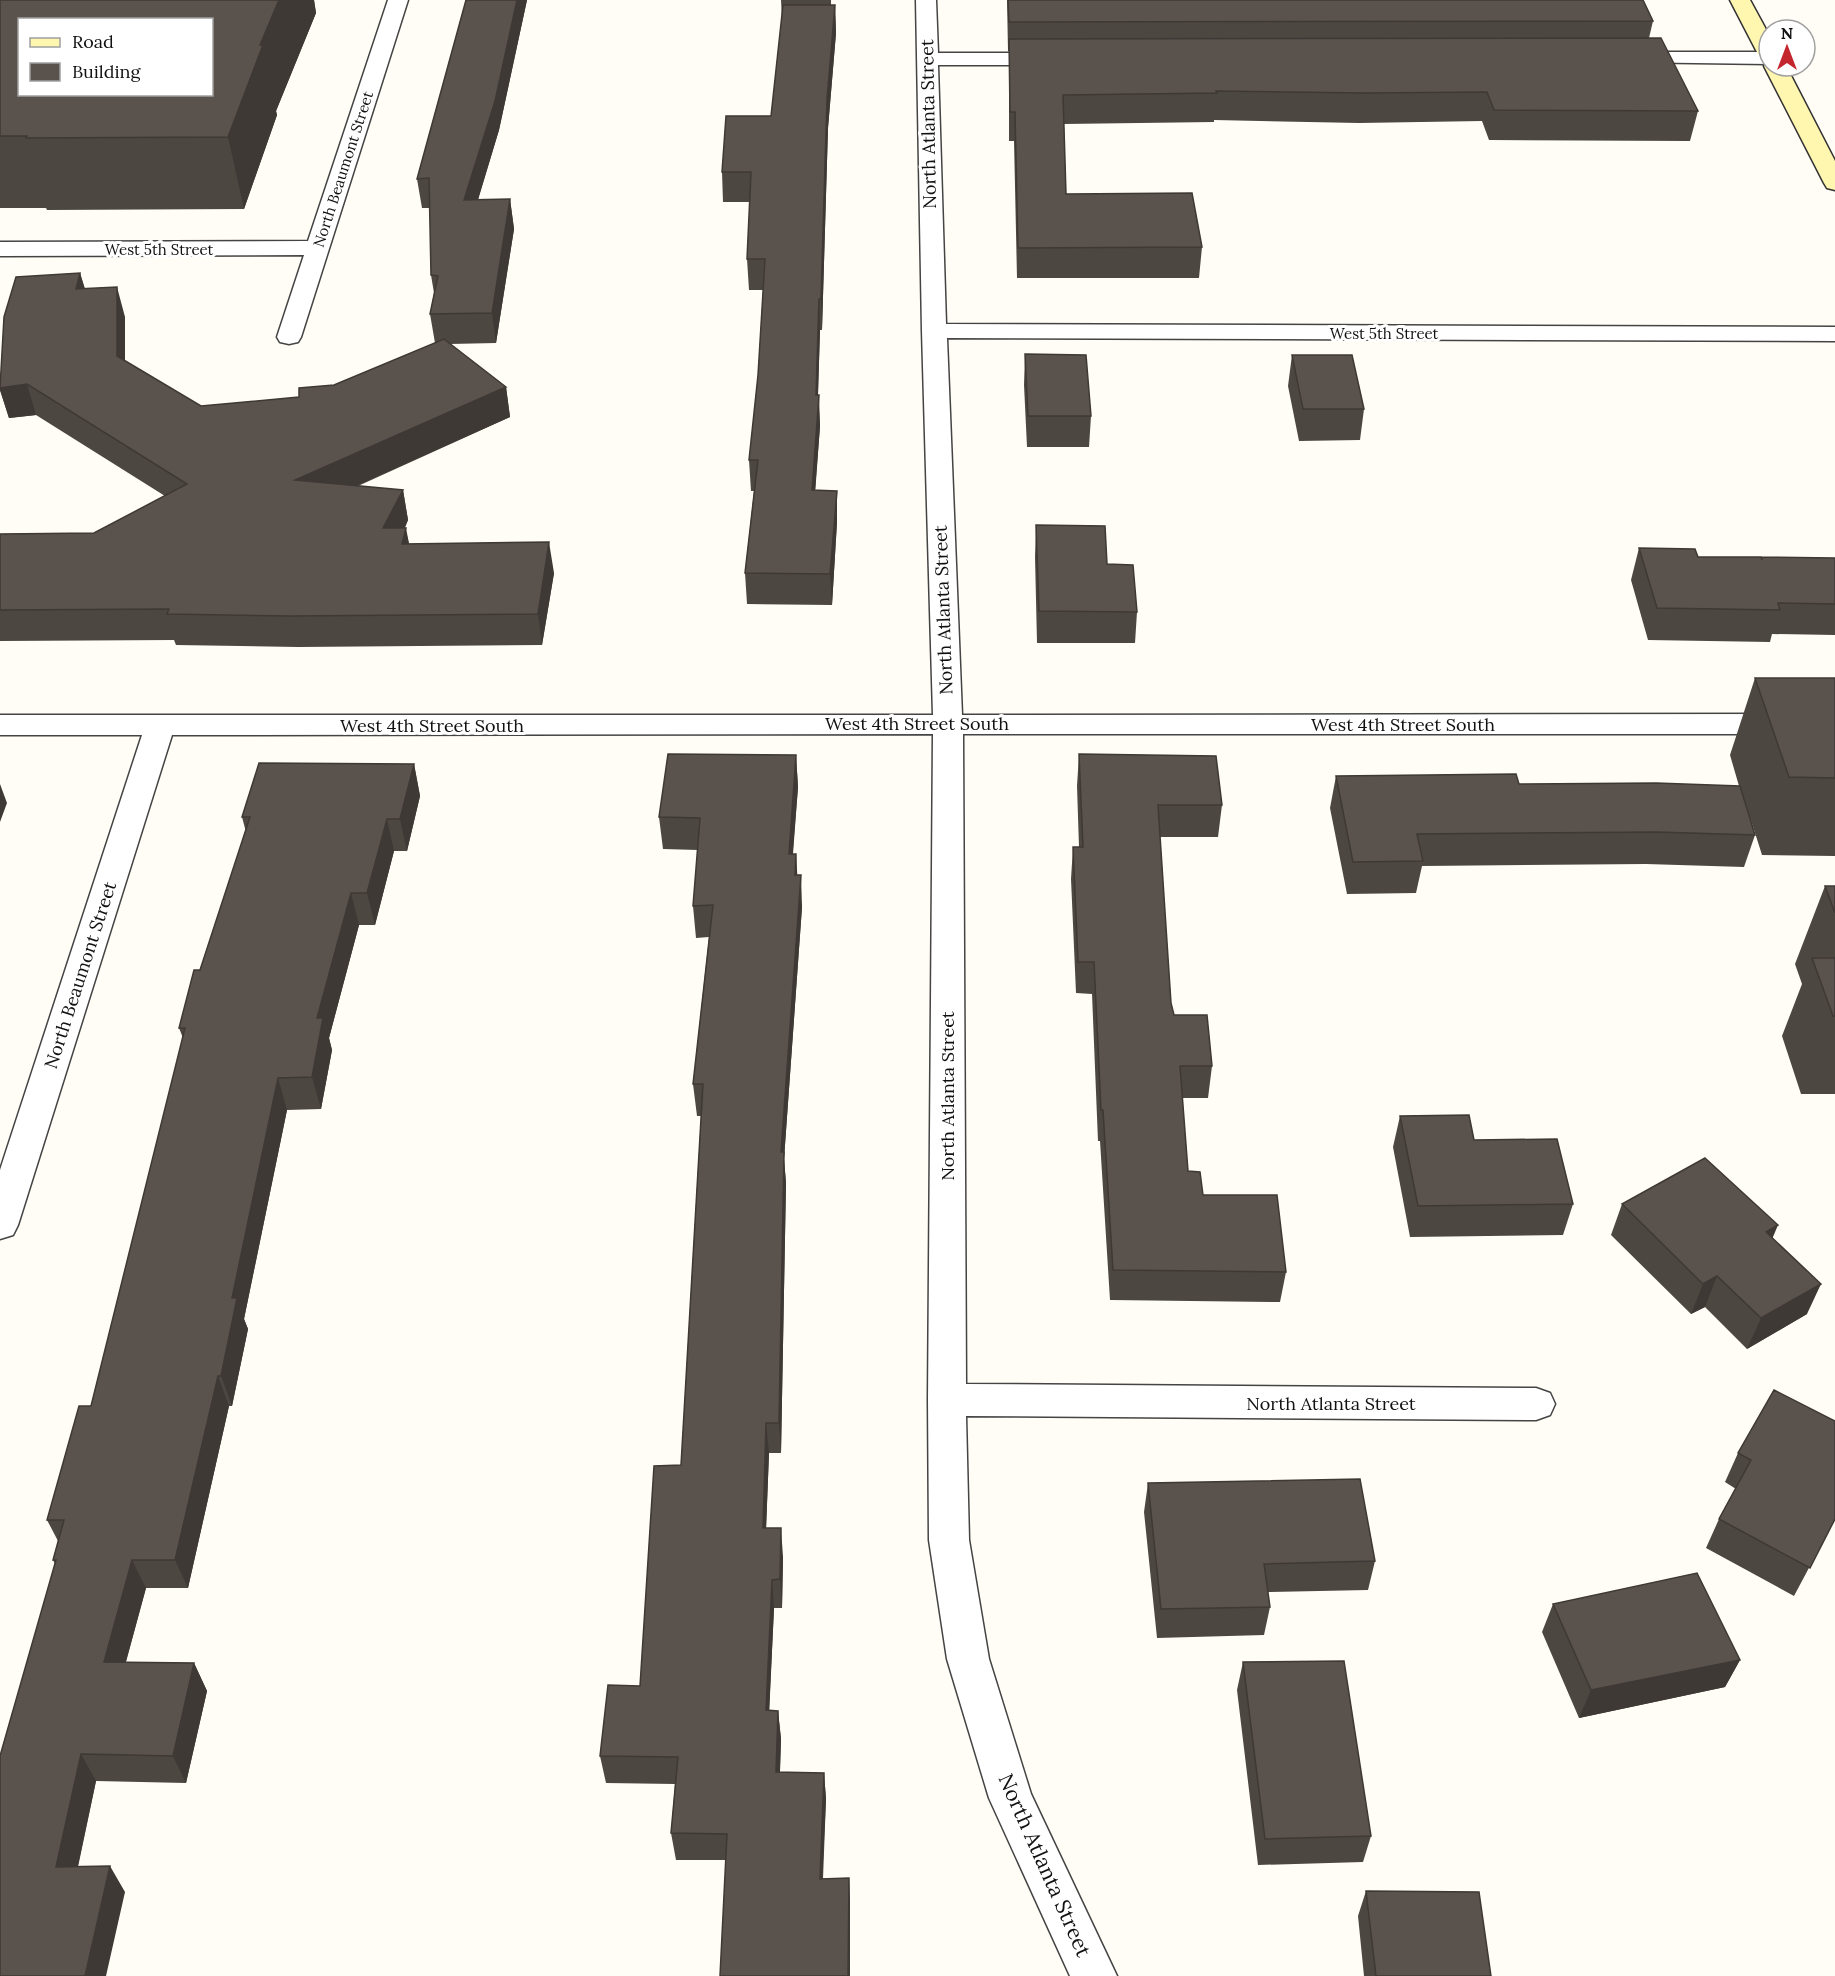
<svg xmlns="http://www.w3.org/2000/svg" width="1835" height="1976" font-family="Lora,serif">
<rect width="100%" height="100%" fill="#fffdf5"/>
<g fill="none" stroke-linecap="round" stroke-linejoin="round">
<defs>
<path id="street" d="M388,0H408L301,337L298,342L289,344L280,342L277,337L304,255L0,256V242L308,241Z
M916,0H936L938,53H1054L1061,55L1065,59L1061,63L1054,65H938L946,324L1835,327V341L947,338L962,715L1835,714V734H963L966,1384L1536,1388L1550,1393L1555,1404L1550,1415L1536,1420L966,1416L969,1540L989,1659L1031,1794L1117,1976H1070L989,1798L947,1659L929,1540L928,1400L933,734L172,735L18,1225L13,1235L0,1239V1170L142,735H0V715H933L922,331Z
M1627,52H1769V64L1620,62L1616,58L1620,54Z"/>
<path id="secondary" d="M1730,0H1750L1769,35V60L1762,58L1758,54Z
M1769,61V66H1786L1835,161V190L1827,188L1824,183L1764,66Z"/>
</defs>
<use href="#street" stroke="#444" stroke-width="3"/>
<use href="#secondary" stroke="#333" stroke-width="3"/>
<use href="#street" fill="#fff" fill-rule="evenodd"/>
<use href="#secondary" fill="#fff6b0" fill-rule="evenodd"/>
</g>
<path fill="#4d4742" d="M0,0H314L316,13L276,111L277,115L244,209L47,210L46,208H0Z
M466,0H527L499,130L478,199H510L514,229L496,343L450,344L506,387L510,417L358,486L403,490L408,520L405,528L409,544L554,573L542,645L298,647L176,645L174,640L0,641V534L94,533L165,496L36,415L9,418L0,390V375L80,273L85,289L125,317V361L201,406L299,397L334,385L435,343L430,314L434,293L431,275L430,208H422L417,179Z
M781,0H831V5H835L836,33L828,128L822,330H820L818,395L820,426L815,490L837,522L832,605L747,604L745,573L754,491H751L749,460L758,375L763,290H749L747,259L750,202H723L722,172L771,116L782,19Z
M1007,0H1643L1653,21L1649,38L1698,111L1690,141L1489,140L1482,121L1359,123L1214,120V122L1064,124L1066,194L1202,247L1199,278H1017L1014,141H1009V51H1008Z
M1025,354L1091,416L1089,447H1027L1024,385Z
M1292,355L1364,409L1360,440L1299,441L1288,386Z
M1036,525L1137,612L1135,643H1037L1035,557Z
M1639,548L1698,557L1762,559L1835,558V635L1772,634L1770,642L1648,640L1631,580Z
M1755,678H1835V856L1762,855L1750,817L1755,835L1744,867L1646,864L1422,866L1416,893L1347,894L1330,808L1336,776L1519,784L1739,786L1730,755Z
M1079,754L1222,805L1218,837H1160L1171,1003L1174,1015L1212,1066L1208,1098H1182L1188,1171L1203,1195L1286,1272L1280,1302L1110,1300L1100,1141H1098L1092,994L1076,993L1071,879L1073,847H1079L1077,786Z
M796,755L798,787L793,854H796L797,875L802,907L784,1159L786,1183L781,1453H769L766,1528L783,1557L782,1608H774L769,1711H778L781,1739L780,1772L824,1773L826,1799L823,1879L849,1878L850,1904L726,1860H676L671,1833L675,1784L606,1783L600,1756L640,1686L681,1465L701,1116H697L693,1084L709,937L696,938L693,906L698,850L663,849L659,817Z
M414,764L420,796L407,851H394L375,925H359L329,1038L332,1050L321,1109L287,1110L244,1319L248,1329L232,1406H229L188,1588H146L126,1662L194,1663L207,1691L186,1783L96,1781L78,1867L125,1892L0,1976L55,1564L53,1560L58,1541L47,1520L91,1406L183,1038L179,1028L200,970L246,832L242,817Z
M1825,886H1835V1094H1801L1782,1036L1802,984L1795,964Z
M1400,1116L1474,1140L1573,1204L1563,1235L1410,1237L1393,1147Z
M1622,1204L1773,1238L1807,1314L1747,1349L1705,1307L1691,1314L1611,1235Z
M1774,1390L1835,1519L1794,1596L1706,1548L1719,1519L1736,1489L1725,1482L1738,1453Z
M1148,1483L1375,1561L1368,1590L1268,1592L1270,1607L1264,1635L1157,1638L1144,1512Z
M1553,1604L1740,1660L1725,1687L1579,1718L1542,1632Z
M1243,1662L1371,1836L1363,1862L1258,1865L1237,1690Z
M1366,1891L1491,1976H1364L1358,1916Z"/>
<path fill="#3f3936" d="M279,0H314L316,13L276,111L277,115L244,209L228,137L260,45Z
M517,0H527L499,130L469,230L464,200Z
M835,5L836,33L828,128L822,330L821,299L827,99Z
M510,199L514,229L496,343L492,313Z
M80,273L89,303L76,289Z
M117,287L125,317V386L117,356Z
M819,299L820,330L817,424L819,395L820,426L813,522L812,490Z
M27,384L36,415L9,418L0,390V388Z
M506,387L510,417L302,510L295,480Z
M403,490L408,520L389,559L383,528Z
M837,491V522L832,605L830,574Z
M406,528L412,559L402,544Z
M549,542L554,573L542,645L538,614Z
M796,755L798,787L790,886L789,854Z
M414,764L420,796L407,851L400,819Z
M0,784L7,803L0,822Z
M387,819L394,851L375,925L367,893Z
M796,854L798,886L795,875Z
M801,875L802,907L784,1159L786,1183L781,1453L779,1423L781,1152Z
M351,893L359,925L329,1038L332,1050L321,1109L312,1077L317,1018Z
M278,1078L287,1110L244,1319L248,1329L232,1406L221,1376L232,1298Z
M1778,1225L1765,1256L1766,1232Z
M1717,1276L1705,1307L1691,1314L1703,1284Z
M1821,1284L1807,1314L1747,1349L1761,1318Z
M218,1376L229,1406L188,1588L175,1560Z
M766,1423L769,1453L765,1557L763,1528Z
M781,1528L783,1557L782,1608L780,1579Z
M132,1560L146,1588L118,1690L104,1662Z
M772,1580L774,1608L768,1738L766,1710Z
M1740,1660L1725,1687L1579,1718L1591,1690Z
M194,1663L207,1691L186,1783L173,1756Z
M778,1711L781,1739L779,1798L776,1772Z
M81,1754L96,1781L72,1893L56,1867Z
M824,1773L826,1799L821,1904L820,1879Z
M110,1866L125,1892L106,1976H85Z
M849,1878L850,1904V1976H848Z"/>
<path fill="#5a524d" stroke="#3f3936" stroke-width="1.5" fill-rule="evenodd" d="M0,0H279L260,45H263L228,137L26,138L27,136H0ZM20,20H212V94H20Z
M466,0H517L495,101L464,200L510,199L492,313L430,314L438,276L431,275L429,178L417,179Z
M1008,0H1643L1653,21L1009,22Z
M783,5H835L827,99L821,299H819L816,395H819L812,490L837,491L830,574L745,573L758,460H749L758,375L765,259H747L751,172H722L726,116H771Z
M1661,38L1698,111L1494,110L1487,92L1364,93L1216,91L1217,93L1063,95L1066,194L1192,193L1202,247L1018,248L1015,112H1010L1009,39Z
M80,273L76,289L117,287V356L201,406L299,397V388L334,385L444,339L506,387L295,480L403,490L383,528H406L402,544L549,542L538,614L290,616L167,614L169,609L0,610V534L94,533L187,484L27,384L0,388L4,317L16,277Z
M1025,354L1086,355L1091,416H1028Z
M1292,355H1352L1364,409H1303Z
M1036,525L1105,526L1107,564L1133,565L1137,612L1039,611Z
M1639,548L1695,549L1698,557H1761L1762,560V557L1835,558V604L1778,603L1780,610L1657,608Z
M1755,678H1835V778L1789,777Z
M668,754L796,755L789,854H796L795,875H801L781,1152H784L779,1423H766L763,1528H781L780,1579L772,1580L766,1710L778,1711L776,1772L824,1773L820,1879L849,1878L848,1976H720L727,1834L671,1833L678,1757L600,1756L608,1685L640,1686L654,1466L681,1465L703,1084H693L713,905L693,906L700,818L659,817Z
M1079,754L1216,756L1222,805H1158L1171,1003L1174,1015H1207L1212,1066H1180L1188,1171L1200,1172L1203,1195H1277L1286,1272L1113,1270L1103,1110H1101L1094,962H1078L1073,847H1083Z
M259,763L414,764L400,819H387L367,893H351L317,1018H323L312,1077L278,1078L232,1298H237L221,1376H218L175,1560H132L104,1662L194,1663L173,1756L81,1754L56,1867L110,1866L85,1976H0V1756L56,1560H53L64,1520H47L79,1406H91L185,1028H179L194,970H200L250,817H242Z
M1516,774L1519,784L1656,783L1740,786L1755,835L1656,832L1417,834L1423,861L1353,862L1336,776Z
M1825,886H1835V913Z
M1812,958H1835V1016H1833Z
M1469,1115L1474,1140L1557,1139L1573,1204L1418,1206L1400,1116Z
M1705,1158L1778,1225L1766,1232L1821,1284L1761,1318L1717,1276L1703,1284L1622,1204Z
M1774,1390L1835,1421V1519L1810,1568L1719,1519L1751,1460L1738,1453Z
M1360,1479L1375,1561L1264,1564L1270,1607L1161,1609L1148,1483Z
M1697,1573L1740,1660L1591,1690L1553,1604Z
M1344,1661L1371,1836L1265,1839L1243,1662Z
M1366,1891L1479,1892L1491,1976H1376Z"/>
<g text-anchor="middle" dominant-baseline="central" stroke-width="6" stroke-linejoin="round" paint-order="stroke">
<g font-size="15" fill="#111" stroke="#fff">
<text transform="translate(343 169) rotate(-72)">North Beaumont Street</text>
<text x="159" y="249">West 5th Street</text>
<text x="1384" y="333">West 5th Street</text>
</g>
<g font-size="18" fill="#111" stroke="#fff">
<text transform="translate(928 124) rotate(-91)">North Atlanta Street</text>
<text transform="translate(943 610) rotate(-92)">North Atlanta Street</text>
<text x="917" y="723">West 4th Street South</text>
<text x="1403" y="724">West 4th Street South</text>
<text x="432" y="725">West 4th Street South</text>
<text transform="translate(80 975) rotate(-72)">North Beaumont Street</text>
<text transform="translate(947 1096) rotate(-90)">North Atlanta Street</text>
<text x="1331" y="1403">North Atlanta Street</text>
</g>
<g font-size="21" fill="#111" stroke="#fff">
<text transform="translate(1045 1865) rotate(66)">North Atlanta Street</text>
</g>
</g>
<rect x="18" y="18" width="195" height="78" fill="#ffffff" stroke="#a0a0a0" stroke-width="1.5"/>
<rect x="30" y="38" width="30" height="9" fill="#fff6b0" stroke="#a0a0a0" stroke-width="1.5"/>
<text x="72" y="48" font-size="18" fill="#111111">Road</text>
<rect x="30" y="63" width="30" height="18" fill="#5a524d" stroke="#a0a0a0" stroke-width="1.5"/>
<text x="72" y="78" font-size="18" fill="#111111">Building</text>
<g transform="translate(1787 48)"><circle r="28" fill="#ffffff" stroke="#a0a0a0" stroke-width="1.5"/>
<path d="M0-4.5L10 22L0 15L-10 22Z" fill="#c4262e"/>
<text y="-9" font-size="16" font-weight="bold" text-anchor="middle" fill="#111111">N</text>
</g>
</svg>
